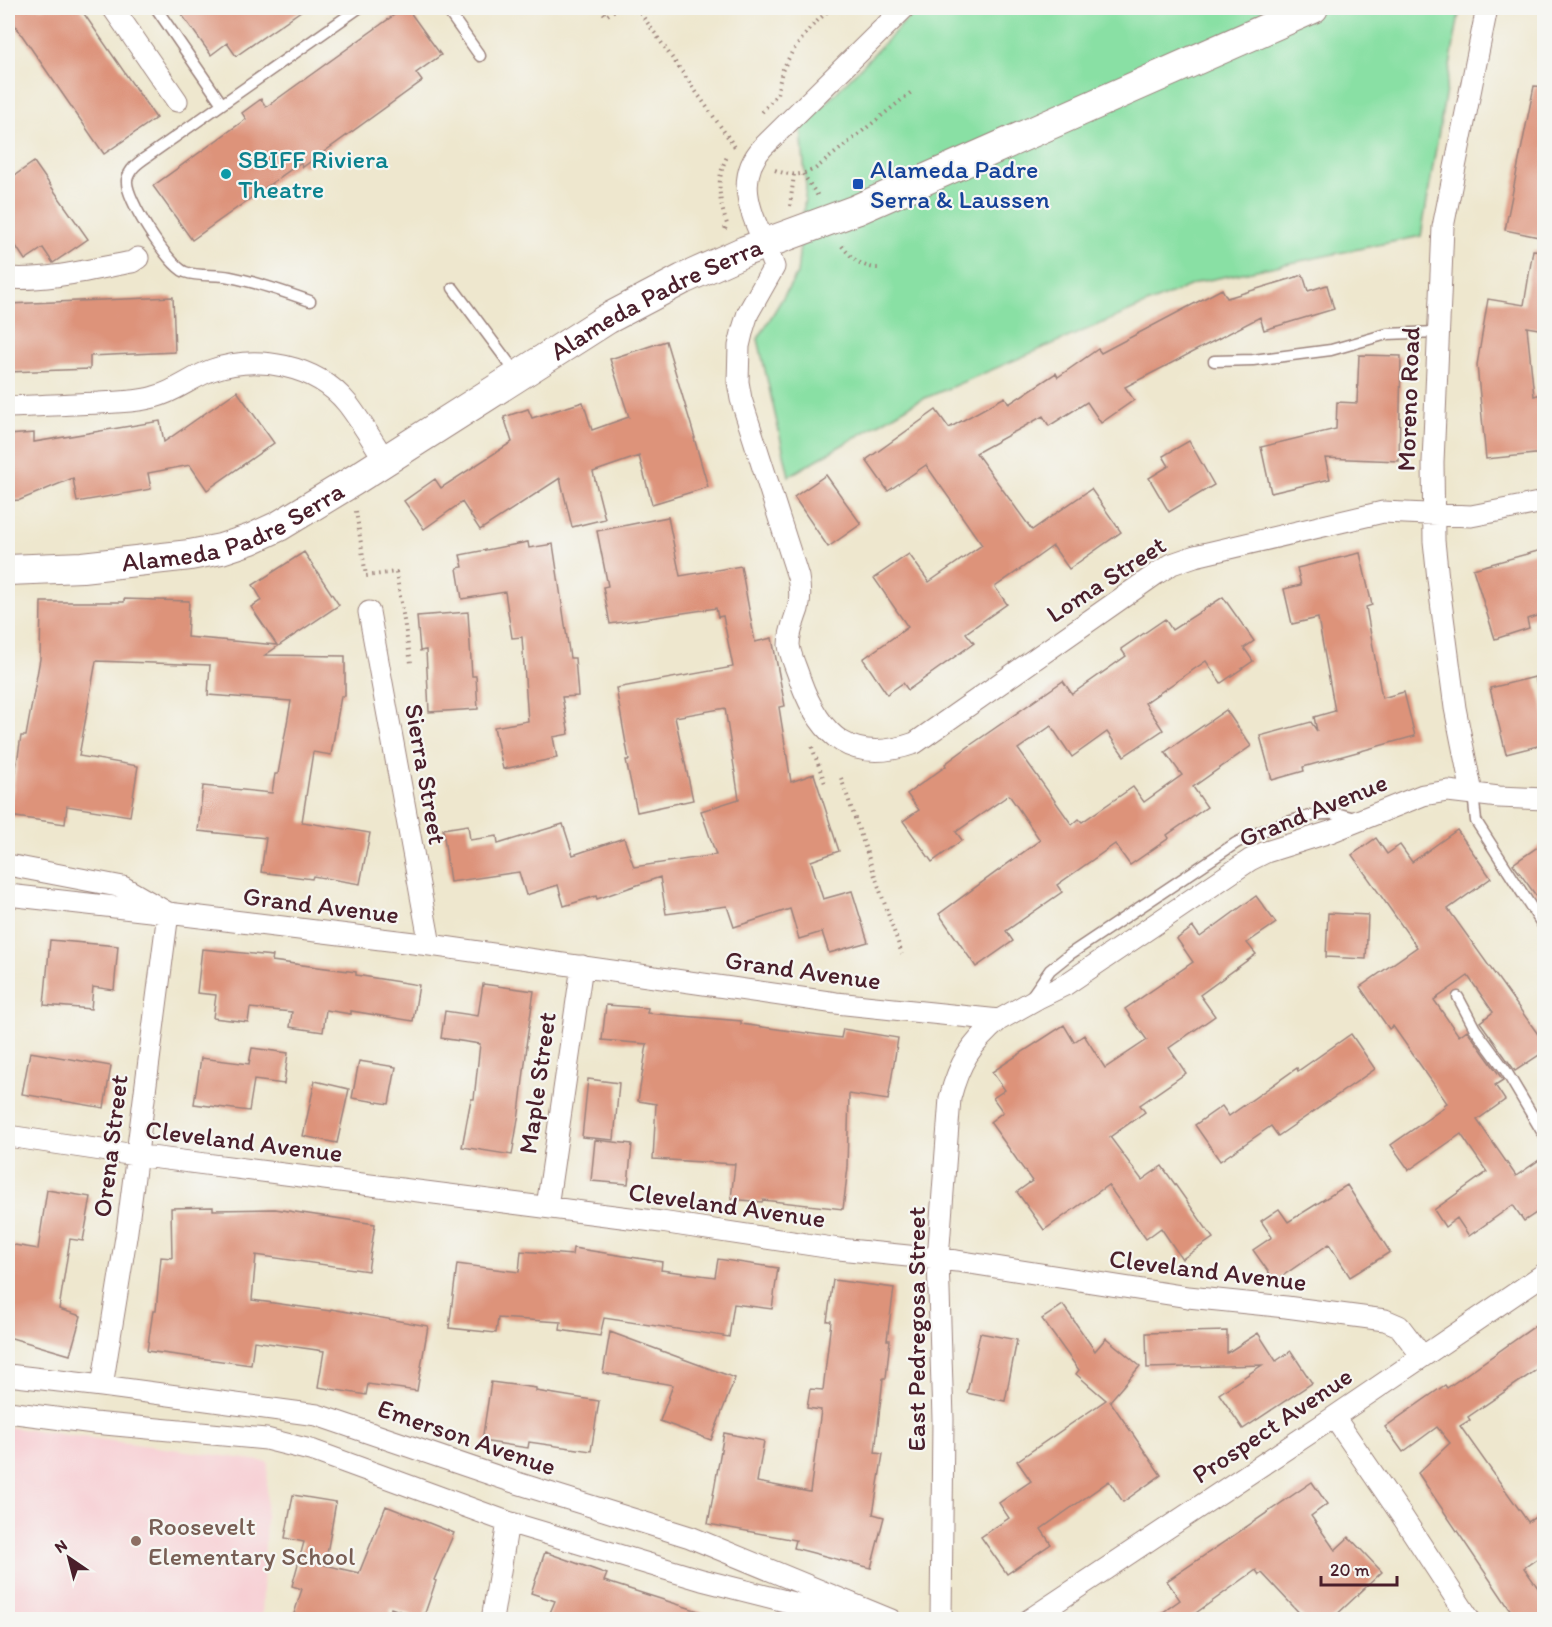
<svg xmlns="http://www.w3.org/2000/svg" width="1552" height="1627" font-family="Itim,sans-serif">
<rect width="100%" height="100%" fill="#f6f6f2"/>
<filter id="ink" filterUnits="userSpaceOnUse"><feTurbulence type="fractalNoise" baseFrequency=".0167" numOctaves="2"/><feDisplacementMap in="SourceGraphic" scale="12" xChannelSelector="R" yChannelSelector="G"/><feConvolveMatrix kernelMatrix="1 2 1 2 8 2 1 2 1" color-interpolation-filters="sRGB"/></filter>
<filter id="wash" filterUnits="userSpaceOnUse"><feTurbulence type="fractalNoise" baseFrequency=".008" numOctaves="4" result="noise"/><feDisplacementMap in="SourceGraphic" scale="24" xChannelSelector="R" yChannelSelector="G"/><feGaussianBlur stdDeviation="1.35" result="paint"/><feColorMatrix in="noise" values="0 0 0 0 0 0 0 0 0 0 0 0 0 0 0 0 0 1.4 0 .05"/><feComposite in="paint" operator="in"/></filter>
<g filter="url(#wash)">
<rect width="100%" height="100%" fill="#eee7ce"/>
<path fill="#f7cfd4" d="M8,1427L268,1462L262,1619H8Z"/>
<path fill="#89e0a4" stroke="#6a8068" stroke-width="1.5" d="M918,8H1460L1421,236L1199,282L916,402L789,476L758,339L797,274L806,187L801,129Z"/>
<g id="blocks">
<path fill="#dd937a" d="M8,8H80L156,118L104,154L8,15Z
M177,8H305L236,56L227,43L211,55Z
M404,8H407L441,55L416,73L422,81L303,167L300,163L192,240L153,186L246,119L242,113L261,99L266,107Z
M1534,86L1545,87V208L1539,237L1505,230Z
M34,162L88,239L53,263L43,248L25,260L8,234V180Z
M1533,250L1545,251V330L1527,327L1534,396L1545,393V453L1486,459L1477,365L1488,299L1524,305Z
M1303,275L1308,291L1327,285L1334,309L1264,330L1260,317L1125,387L1134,400L1101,423L1087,402L1049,426L1043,416L976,453L1032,530L1091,489L1121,532L1069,569L1053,546L995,587L1007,604L966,633L974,643L908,690L903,683L887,694L863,659L908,627L874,578L909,554L929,582L982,545L926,465L888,491L866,460L936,410L949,428L1005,397L1009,404L1056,373L1058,377L1098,349L1101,353L1222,289L1227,298Z
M173,297L175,352L90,356V369L8,372V304Z
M666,341L695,438H694L708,487L652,504L639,456L593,472L605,519L572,527L560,478L480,530L462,502L424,529L404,501L435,479L441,488L512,442L504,417L528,409L532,418L583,402L592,430L629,417L610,359Z
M1359,355L1401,356L1399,461L1325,458L1330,479L1271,493L1261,447L1336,429L1337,402L1357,403Z
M237,391L274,443L207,490L190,465L148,473L151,489L77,502L73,478L20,500L8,501V435L34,433V442L160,421L164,442Z
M1189,441L1214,485L1169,512L1149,478L1169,466L1163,456Z
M826,475L861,524L828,547L794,497Z
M668,517L680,576L741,566L755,642L772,638L785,706L779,707L791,782L814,774L839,851L811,861L823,899L852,891L868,942L829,953L822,932L799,939L790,909L734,927L727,906L666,914L660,877L597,899L596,896L564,906L558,885L526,895L519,872L450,882L443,829L468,825L470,840L497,836L498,844L563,824L573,855L624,838L634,867L716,855L701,811L739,799L725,708L675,717L693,800L637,812L626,760H629L616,688L733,667L723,616L718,617L716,608L610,624L603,587L608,586L597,531Z
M528,542L529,548L553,544L570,658H575L578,696L562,697L569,734L553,737L557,758L503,769L494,727L528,721L522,637L512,638L505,592L462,599L457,568L463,567L460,555Z
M1545,549V614L1527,619L1529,628L1495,639L1473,569Z
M304,552L339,605L265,655L345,656V696H341L331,755L313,752L302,822L370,833L360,884L313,876L312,879L261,872L266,838L198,831L203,786L272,793L275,774H278L291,701L208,695L210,665L96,661L79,756L138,766L130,816L67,806L65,824L9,816L21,736H26L40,659L41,602H124V599L189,601L187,637L277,645L251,607L262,600L253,585Z
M1360,553L1372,605L1366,607L1382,698L1404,692L1415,736L1303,767L1304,771L1272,780L1260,736L1311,722L1317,731L1314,717L1335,711L1318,618L1292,624L1284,589L1301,585L1297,568Z
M1223,597L1254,641L1244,648L1253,661L1221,683L1206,661L1145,703L1163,730L1124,756L1107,732L1072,757L1051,726L1018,749L1072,825L1079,819L1082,822L1133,787L1144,802L1182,775L1165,752L1226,710L1251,746L1193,787L1207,807L1167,835L1169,838L1130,865L1115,844L1057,885L1062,892L1006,931L1013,941L976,967L939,914L1040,840L1009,795L956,832L962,840L932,862L903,821L919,810L907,794L946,766L945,764L972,744L1063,681L1072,694L1126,656L1121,649L1165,619L1172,630Z
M468,612L472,676H476L478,709L429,712L426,650L420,651L417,616Z
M1535,677L1545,716V744L1506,754L1490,688Z
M1457,830L1491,878L1448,909L1545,1044V1051L1515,1071L1480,1022L1493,1012L1468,976L1434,1000L1459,1036L1467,1030L1503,1080L1495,1085L1505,1100L1477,1120L1516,1176L1545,1156V1207L1524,1221L1513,1205L1469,1236L1457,1218L1445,1227L1434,1210L1487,1172L1461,1134L1409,1170L1391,1145L1445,1107L1444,1105L1447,1103L1393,1026L1389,1029L1360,987L1417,947L1352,855L1376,838L1387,854L1400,845L1412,862Z
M1545,842V908L1513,864Z
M1256,896L1276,923L1247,943L1256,954L1200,995L1215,1016L1169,1048L1186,1073L1140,1105L1145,1112L1110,1137L1142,1180L1162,1166L1213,1238L1182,1259L1161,1228L1146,1239L1108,1185L1044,1230L1017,1192L1032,1181L990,1122L1003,1112L993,1098L1005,1090L992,1072L1064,1025L1074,1042L1084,1035L1105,1068L1147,1040L1125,1009L1193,962L1177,939L1193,927L1200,937Z
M1328,913L1368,915L1366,959L1326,957Z
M50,940L118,946L114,990L93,987L91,1009L44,1005Z
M202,949L273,956L272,961L356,972V975L419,985L413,1021L351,1011V1014L326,1010L323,1032L290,1027L292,1012L250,1008L248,1022L213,1018L216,995L197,993Z
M483,984L534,991L526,1046H527L519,1113L512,1155L462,1147L471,1099H474L480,1044L441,1038L445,1011L478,1016Z
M606,1005L648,1008L647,1013L741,1021V1024L841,1038L843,1029L898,1038L888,1100L849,1094L847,1167H848L843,1209L763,1200L762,1202L731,1199L735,1164L653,1159L656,1104L638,1101L647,1044L602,1040Z
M1351,1034L1375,1069L1278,1136L1271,1126L1220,1161L1195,1125L1222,1106L1229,1116L1297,1068L1298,1071Z
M252,1048L288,1053L284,1084L254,1080L249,1111L194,1104L201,1058L249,1064Z
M30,1052L111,1066L104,1108L22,1094Z
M359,1061L396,1067L389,1104L352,1098Z
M588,1079L619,1083L614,1140L582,1137Z
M315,1081L349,1089L337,1143L303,1136Z
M595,1140L632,1144L628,1184L591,1181Z
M1347,1185L1390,1252L1350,1277L1329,1244L1275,1281L1253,1250L1272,1237L1261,1221L1279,1209L1288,1222Z
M47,1190L91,1197L83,1241L70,1239L59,1309L81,1316L70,1355L8,1337V1244L38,1249Z
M213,1207V1210L275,1209L375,1224L368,1271L256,1255L252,1300L330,1311L331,1309L428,1326L417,1391L368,1384L366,1395L318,1387L324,1351L254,1341L251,1365L147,1351L153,1311H156L161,1257L172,1258L171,1208Z
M573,1248L662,1262L661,1270L715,1277L718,1259L778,1268L772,1309L734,1304L729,1337L604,1318L600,1336L560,1330L561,1322L498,1318L496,1333L449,1328L457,1264L519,1272L521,1251L572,1255Z
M833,1280L894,1288L887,1340H890L886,1378H883L875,1453L883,1454L873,1514L884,1517L871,1568L794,1548L796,1540L708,1524L724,1433L764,1441L757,1482L810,1492L821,1410L807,1408L810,1389L823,1390L831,1321H827Z
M1063,1305L1095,1351L1106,1338L1140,1366L1110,1401L1161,1475L1123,1502L1109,1481L1041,1529L1051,1544L1007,1574L981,1537L1009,1518L999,1503L1031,1481L1017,1461L1106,1400L1076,1374L1079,1370L1042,1319Z
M1545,1319V1364L1468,1417L1470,1420L1460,1426L1528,1522L1545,1511V1553L1524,1568L1545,1598V1620H1517L1418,1473L1450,1443L1437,1427L1403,1452L1385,1427L1445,1385L1447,1388Z
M1227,1331V1353L1258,1333L1276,1361L1291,1351L1312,1383L1243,1429L1219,1394L1262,1365L1147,1368L1146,1333Z
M610,1332L735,1378L711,1440L660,1421L673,1385L603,1373Z
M980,1333L1017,1340L1005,1401L967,1393Z
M491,1382L536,1388V1391L599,1401L591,1451L529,1442L528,1448L482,1441Z
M1312,1482L1327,1504L1311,1516L1335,1550L1349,1537L1382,1572L1331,1620H1306L1262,1573L1259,1575L1256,1570L1186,1620H1152L1180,1600L1167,1581Z
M293,1495L336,1502L325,1565L359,1573L386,1506L454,1533L434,1580L436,1581L423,1619L391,1608L389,1620H292L302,1589L292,1586L304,1542L285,1538Z
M545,1552L607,1574L604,1581L711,1615L710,1620H547L555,1601L531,1593Z"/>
</g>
</g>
<g filter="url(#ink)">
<use href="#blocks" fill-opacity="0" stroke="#9c837c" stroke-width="1.5"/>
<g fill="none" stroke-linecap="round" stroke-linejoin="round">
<defs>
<path id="lane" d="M156,8L222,104
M446,8L480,56
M453,288L517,374
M310,301C285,292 257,282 230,277C215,274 199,277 185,272C168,265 125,198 127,180C129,169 139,162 148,156L359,8
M1214,361L1253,360L1331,350L1387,334L1437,332
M1473,793L1476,821L1544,927
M1031,997L1050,970L1070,954L1236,843C1259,831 1310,811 1336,814C1343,814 1349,817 1355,818
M1458,997L1475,1029L1506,1071L1544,1135"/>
<path id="street" d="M113,8L177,101
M904,8L763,147C728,185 760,227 774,267L748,313L743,329L739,346L738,382L741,399L798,577C800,588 801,598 798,609C794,621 789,632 789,645C790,656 797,669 800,680C821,738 852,765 915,743L1156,574L1172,564L1195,556L1383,512L1471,516L1544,502
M8,278C47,281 93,269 132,262L138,258
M8,407C38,406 69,404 99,403C117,402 137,402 154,397C175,392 192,377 212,370C257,354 316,365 347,403C361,421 373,442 385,460
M369,612L430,945
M1472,793L1455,708L1438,579L1434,541L1433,462L1443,227L1487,8
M8,865L123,887L168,913L430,945L836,1003L999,1020L1038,998L1065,985L1250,860L1266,852L1330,832L1423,795L1448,791L1499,797L1544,799
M8,895L168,913L127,1231L102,1386
M8,1136L135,1155L661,1222L839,1249L957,1261L1188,1297L1286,1307L1385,1320L1399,1326L1422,1356
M547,1207L582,966
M8,1375L102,1386L317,1415L514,1482L690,1537L891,1620
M8,1412L94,1423L266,1439L314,1451L508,1522L702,1580L861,1620
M1334,1417L1400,1513L1470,1620
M492,1620L508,1522
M941,1620L943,1419L938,1259L950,1098C959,1063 971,1044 999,1020
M1029,1620L1334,1417L1544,1274"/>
<g id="secondary">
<path id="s1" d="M8,570L82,567L190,555L221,549L251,539L279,526L353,481L607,319L683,279L745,251L856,210L1313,8"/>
</g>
</defs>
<use href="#lane" stroke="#9c837c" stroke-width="13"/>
<use href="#street" stroke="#9c837c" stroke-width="23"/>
<use href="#secondary" stroke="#9c837c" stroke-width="32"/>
<path stroke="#9c837c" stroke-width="4" stroke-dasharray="1.5 4.5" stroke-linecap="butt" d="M600,8L606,16L618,8
M637,8L735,147
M762,112L777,94L782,71L792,52L811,27L831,8
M775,170C791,176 800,176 815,169L914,90
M803,174L818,196
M790,206L794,175
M725,229L727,224C719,201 715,178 728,155
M842,246C852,259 863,268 879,268
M356,511L366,576L396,572L411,663
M812,747L826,786
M841,778L902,954"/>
<use href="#lane" stroke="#fff" stroke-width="10"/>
<use href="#street" stroke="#fff" stroke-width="21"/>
<use href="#secondary" stroke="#fff" stroke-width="30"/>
</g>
</g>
<circle fill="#0f9aa8" stroke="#f6f6f2" stroke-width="2" cx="226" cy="174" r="6"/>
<rect fill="#1a4fb4" stroke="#f6f6f2" stroke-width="2" x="852" y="178" width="12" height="12" rx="3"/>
<circle fill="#8d6e63" stroke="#f6f6f2" stroke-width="2" cx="136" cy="1541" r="6"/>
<g text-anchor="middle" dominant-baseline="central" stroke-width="4.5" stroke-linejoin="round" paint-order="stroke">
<g font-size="26" fill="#0d838f" stroke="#f6f6f2" text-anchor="start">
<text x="238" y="159">SBIFF Riviera<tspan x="238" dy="30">Theatre</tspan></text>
</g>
<g font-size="26" fill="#164399" stroke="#f6f6f2" text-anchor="start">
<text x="870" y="169">Alameda Padre<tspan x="870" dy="30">Serra &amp; Laussen</tspan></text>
</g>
<g font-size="26" fill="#4a1f2b" stroke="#f6f6f2">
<text stroke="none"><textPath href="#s1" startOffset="718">Alameda Padre Serra</textPath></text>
<text transform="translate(1408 399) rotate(-88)">Moreno Road</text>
<text stroke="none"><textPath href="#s1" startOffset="232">Alameda Padre Serra</textPath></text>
<text transform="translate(1106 579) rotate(-33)">Loma Street</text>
<text transform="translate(426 774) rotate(80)">Sierra Street</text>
<text transform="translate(1313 810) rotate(-22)">Grand Avenue</text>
<text transform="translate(321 905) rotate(7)">Grand Avenue</text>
<text transform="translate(803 970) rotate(8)">Grand Avenue</text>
<text transform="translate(537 1083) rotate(-82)">Maple Street</text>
<text transform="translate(244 1141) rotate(7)">Cleveland Avenue</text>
<text transform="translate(110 1146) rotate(-83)">Orena Street</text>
<text transform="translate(727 1205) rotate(8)">Cleveland Avenue</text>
<text transform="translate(1208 1270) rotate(7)">Cleveland Avenue</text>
<text transform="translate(916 1329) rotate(-90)">East Pedregosa Street</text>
<text transform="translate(1272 1425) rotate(-34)">Prospect Avenue</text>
<text transform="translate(467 1437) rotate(19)">Emerson Avenue</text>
</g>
<g font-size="26" fill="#785e54" stroke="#f6f6f2" text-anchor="start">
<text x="148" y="1526">Roosevelt<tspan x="148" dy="30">Elementary School</tspan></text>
</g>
</g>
<rect width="1552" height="1627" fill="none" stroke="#f6f6f2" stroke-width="30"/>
<g transform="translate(69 1558) rotate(325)" stroke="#f6f6f2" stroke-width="4.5" paint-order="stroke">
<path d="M0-4.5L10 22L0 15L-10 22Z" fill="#4a1f2b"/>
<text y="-9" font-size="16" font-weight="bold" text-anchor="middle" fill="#4a1f2b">N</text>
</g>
<path d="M1321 1576v9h76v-9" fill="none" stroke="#4a1f2b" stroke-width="3"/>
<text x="1330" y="1576" font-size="18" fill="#4a1f2b" stroke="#f6f6f2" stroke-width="4.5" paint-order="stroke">20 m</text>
</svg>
